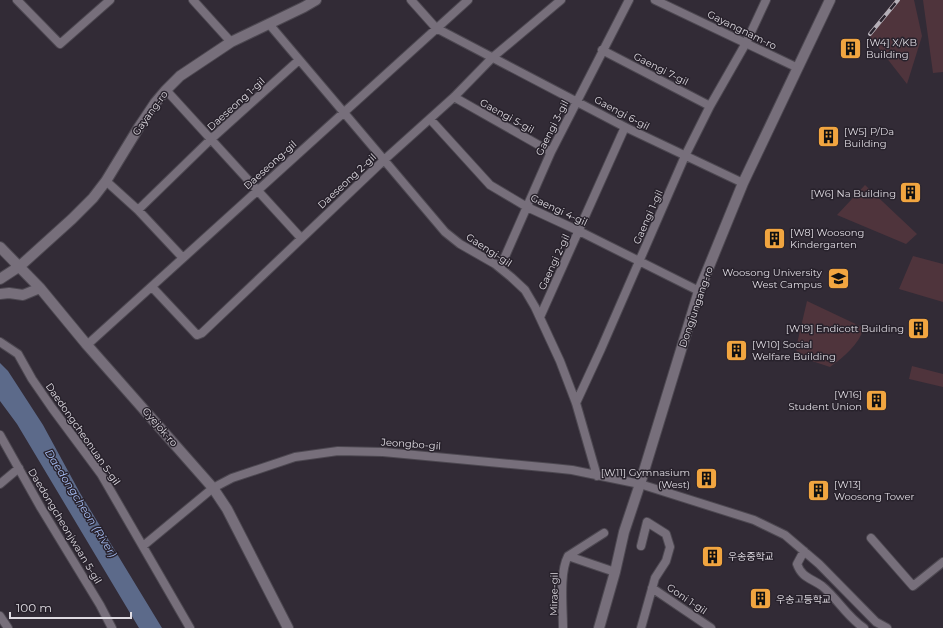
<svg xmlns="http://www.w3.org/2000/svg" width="943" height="628" font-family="Montserrat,'Noto Sans KR',sans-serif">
<rect width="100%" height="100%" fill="#322b36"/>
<path fill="#4f343c" d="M895,0H914L922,36L907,84L868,34Z
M923,0H943V72L933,73Z
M865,185L917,234L906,244L837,215Z
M913,256L943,264V302L899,289Z
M807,301L864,328C859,344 844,357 830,367L803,358L797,353L796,348Z
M912,366L943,374V387L909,379Z"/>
<path fill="#5c6a8a" d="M0,363L8,371L43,425L80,493L162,628H139L17,424L0,401Z"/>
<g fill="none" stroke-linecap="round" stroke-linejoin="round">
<defs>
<path id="street" d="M17,0L60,44L110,0
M193,0L231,42
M411,0L436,28L625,127L743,183
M655,0L798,68
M269,24L445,232L460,244L495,264L511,277L525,290L535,307L560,361L576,403L597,476
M602,50L710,106
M166,90L301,238
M454,97L551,152
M430,119L490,185L527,207L579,231L699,291
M106,181L138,210L183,258
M138,210L210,140L299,60
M500,268L551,152L629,0
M152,287L197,335L202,333L384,160L454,97L493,57L561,0
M540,317L625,127
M0,342L18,354L32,379L52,408L101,474L190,628
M87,345L468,0
M576,403L601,349L685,156L710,106L746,43L766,0
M0,435L41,508L100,605L112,628
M0,484L19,468
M871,538L913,586L943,562
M143,546L213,488L232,478L295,457L338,451L383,452L553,468L572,470L640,484L754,520L785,535L819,564L876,622L887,628
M804,551L797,564C802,578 811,578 822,586C837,598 847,617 864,628
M568,556L615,572
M652,588L711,628
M0,616L8,628
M563,628C563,608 559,573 568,556L604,533
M641,628L655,578L666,561L670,547L666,534L647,522L641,546"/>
<path id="secondary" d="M0,247L40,288L87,345L213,488L227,509L288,628
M0,279L20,266L72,219L93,198L106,181L139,127L155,103L166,90L180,76L231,42L304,7L316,0
M0,294L9,293L23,295L40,288
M599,628L615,572L624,532L640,484L699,291L743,183L830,0"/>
</defs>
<use href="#street" stroke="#4d4851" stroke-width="10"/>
<use href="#secondary" stroke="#4d4851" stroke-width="12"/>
<use href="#street" stroke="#776f7b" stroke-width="8"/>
<use href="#secondary" stroke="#776f7b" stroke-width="10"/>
<defs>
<path id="rail" d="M870,34L898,0"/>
</defs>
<use href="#rail" stroke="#b5b0b8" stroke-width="4"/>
<use href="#rail" stroke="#28222c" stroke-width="2.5" stroke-dasharray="8" stroke-linecap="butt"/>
</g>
<defs>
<symbol id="building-square" viewBox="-11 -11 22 22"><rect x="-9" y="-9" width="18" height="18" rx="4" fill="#f1a540" stroke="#28222c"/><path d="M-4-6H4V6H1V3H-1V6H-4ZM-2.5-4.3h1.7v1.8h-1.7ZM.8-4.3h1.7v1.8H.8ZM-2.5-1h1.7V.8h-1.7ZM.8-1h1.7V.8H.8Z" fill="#111"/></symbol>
<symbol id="university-square" viewBox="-11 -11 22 22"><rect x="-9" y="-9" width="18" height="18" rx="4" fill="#f1a540" stroke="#28222c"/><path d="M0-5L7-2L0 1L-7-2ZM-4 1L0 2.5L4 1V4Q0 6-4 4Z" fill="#111"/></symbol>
</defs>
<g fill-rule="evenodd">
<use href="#building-square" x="838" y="36" width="25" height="25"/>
<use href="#building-square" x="816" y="124" width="25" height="25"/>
<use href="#building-square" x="898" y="180" width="25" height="25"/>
<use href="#building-square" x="762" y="226" width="25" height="25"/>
<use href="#university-square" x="826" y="266" width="25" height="25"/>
<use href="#building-square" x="906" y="316" width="25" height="25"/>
<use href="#building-square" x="724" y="338" width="25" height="25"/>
<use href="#building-square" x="864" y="388" width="25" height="25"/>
<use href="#building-square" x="694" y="466" width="25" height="25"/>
<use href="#building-square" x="806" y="478" width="25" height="25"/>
<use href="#building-square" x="700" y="544" width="25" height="25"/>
<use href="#building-square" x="748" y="586" width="25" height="25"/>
</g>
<g text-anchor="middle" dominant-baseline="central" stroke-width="3" stroke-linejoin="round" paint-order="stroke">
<g font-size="10" fill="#dfdbe2" stroke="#28222c">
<text transform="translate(742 30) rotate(26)">Gayangnam-ro</text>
<text transform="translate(661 69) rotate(27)">Gaengi 7-gil</text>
<text transform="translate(236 104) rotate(-42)">Daeseong 1-gil</text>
<text transform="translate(150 113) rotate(-54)">Gayang-ro</text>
<text transform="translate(622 113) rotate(28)">Gaengi 6-gil</text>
<text transform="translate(507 116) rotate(29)">Gaengi 5-gil</text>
<text transform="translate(552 128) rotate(-63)">Gaengi 3-gil</text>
<text transform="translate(270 165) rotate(-42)">Daeseong-gil</text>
<text transform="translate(347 181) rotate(-43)">Daeseong 2-gil</text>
<text transform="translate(559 210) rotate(25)">Gaengi 4-gil</text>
<text transform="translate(648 217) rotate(-66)">Gaengi 1-gil</text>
<text transform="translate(489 250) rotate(33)">Gaengi-gil</text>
<text transform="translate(554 262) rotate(-65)">Gaengi 2-gil</text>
<text transform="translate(696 307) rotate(-71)">Dongjungang-ro</text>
<text transform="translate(160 427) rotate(49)">Gyejok-ro</text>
<text transform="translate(83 434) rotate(55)">Daedongcheonuan 5-gil</text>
<text transform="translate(411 444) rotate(4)">Jeongbo-gil</text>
<text transform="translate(65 526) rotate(59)">Daedongcheonjwaan 5-gil</text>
<text transform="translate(554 594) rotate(-89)">Mirae-gil</text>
<text transform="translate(687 599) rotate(34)">Goni 1-gil</text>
</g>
<g font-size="10" fill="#dfdbe2" stroke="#28222c" text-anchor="start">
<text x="866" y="42">[W4] X/KB<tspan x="866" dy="12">Building</tspan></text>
<text x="844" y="131">[W5] P/Da<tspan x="844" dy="12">Building</tspan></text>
<text x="896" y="193" text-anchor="end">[W6] Na Building</text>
<text x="790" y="232">[W8] Woosong<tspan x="790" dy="12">Kindergarten</tspan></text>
<text x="822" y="272" text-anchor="end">Woosong University<tspan x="822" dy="12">West Campus</tspan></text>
<text x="904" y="328" text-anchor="end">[W19] Endicott Building</text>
<text x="752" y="344">[W10] Social<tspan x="752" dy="12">Welfare Building</tspan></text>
<text x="862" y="394" text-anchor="end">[W16]<tspan x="862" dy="12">Student Union</tspan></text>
<text x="690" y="472" text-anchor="end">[W11] Gymnasium<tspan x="690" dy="12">(West)</tspan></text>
<text x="834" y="484">[W13]<tspan x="834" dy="12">Woosong Tower</tspan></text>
<text x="728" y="556">우송중학교</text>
<text x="776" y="599">우송고등학교</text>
</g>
<g font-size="11" font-style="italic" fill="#a7bff6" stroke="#28222c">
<text transform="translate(81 503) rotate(58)">Daedongcheon (River)</text>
</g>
</g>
<path d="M10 612v6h121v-6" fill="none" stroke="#dfdbe2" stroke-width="2"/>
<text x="16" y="612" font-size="12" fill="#dfdbe2" stroke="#28222c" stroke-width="3" paint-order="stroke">100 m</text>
</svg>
